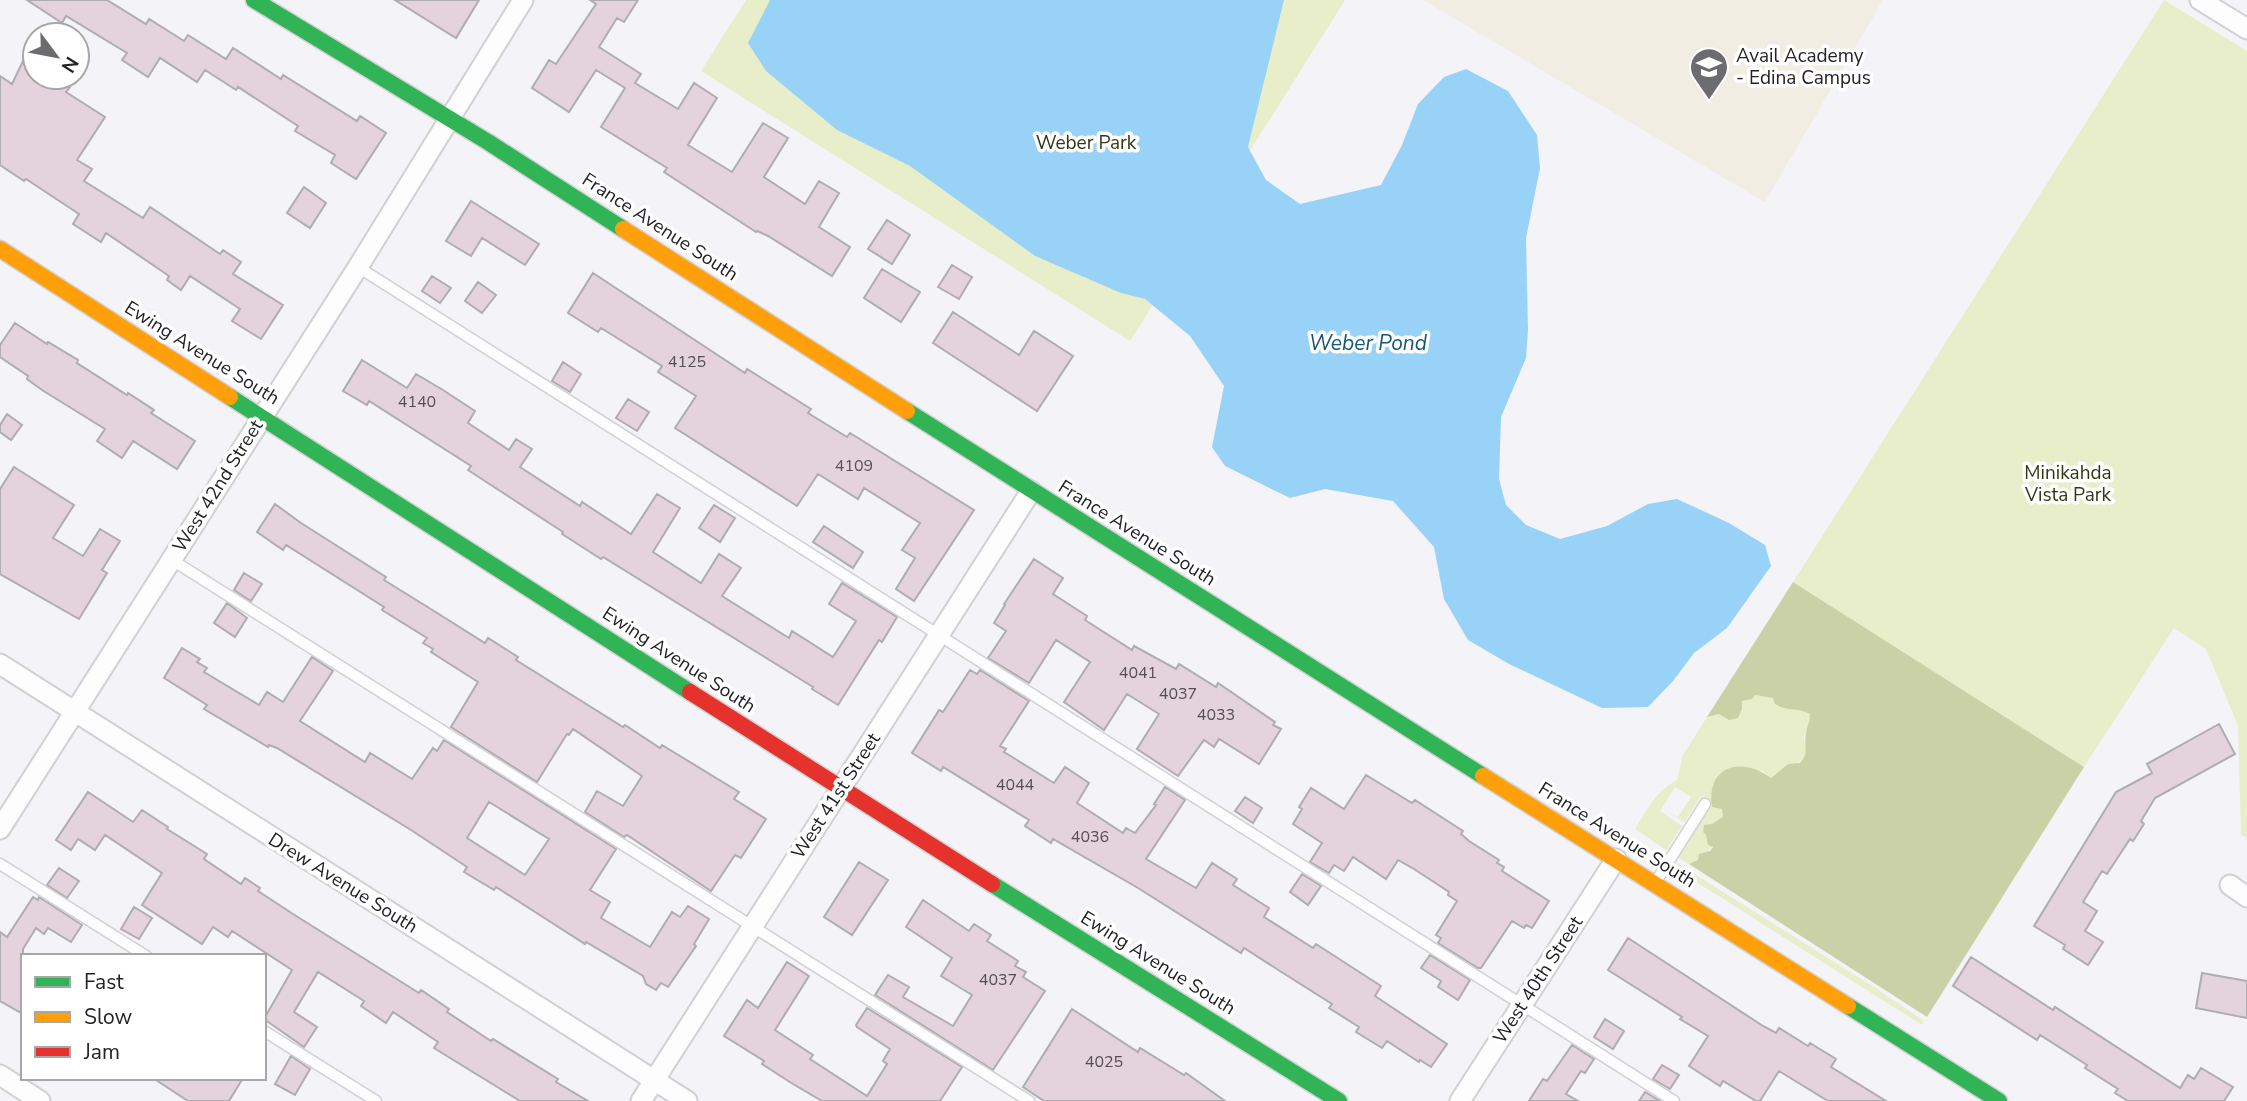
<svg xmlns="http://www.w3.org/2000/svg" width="2247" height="1101" font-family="'Nunito Sans',sans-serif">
<rect width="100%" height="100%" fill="#f3f3f8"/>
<path fill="#f1ede3" d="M1423,0H1883L1765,202Z"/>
<path fill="#e8eeca" d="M746,0H1345L1130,341L701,71Z
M2164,0L2247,51V838L2241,835L2238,726L2206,649L2174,628L2084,767L1793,582Z
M1755,695L1774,698L1791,709L1803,710L1810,714V722L1804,736L1806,756C1796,768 1782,766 1771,778L1761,770L1722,809L1723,817L1706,835L1708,844L1713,846L1699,860L1689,864L1677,857L1710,805L1700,798L1684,822L1666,811L1678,817L1691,797L1675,787L1660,811L1682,826L1666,850L1635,829C1649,807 1655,792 1677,780L1683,755L1707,717L1719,714Z
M1674,861L1877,989L1924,1021L1922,1025L1676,869L1672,866Z"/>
<path fill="#cbd1a6" d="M1793,582L2084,767L1927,1017L1689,864L1698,860L1699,854L1710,851L1713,847L1708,845L1706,835L1703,832L1704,825L1712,824L1723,817L1722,809L1712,807C1706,766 1741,756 1771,778L1788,764L1800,763C1810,752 1803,745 1806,733C1807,726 1810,722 1810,714C1797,707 1788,712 1775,704L1773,698L1755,695L1752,699L1742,701V709L1738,718L1729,720L1719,714L1707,717Z"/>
<path fill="#98d3f7" d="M770,0H1284L1248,147L1266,180L1300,204L1381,185L1402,145L1418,104L1444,77L1466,69L1508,91L1537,135L1540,168L1526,238L1528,330L1526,358L1501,417L1499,479L1506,505L1526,525L1560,539L1607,526L1648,504L1677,499L1729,523L1765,545L1771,566L1727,628L1694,653L1673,681L1648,707L1602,708L1509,664L1468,640L1444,599L1434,547L1393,501L1325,489L1290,498L1225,466L1212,447L1224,386L1190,336L1145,299L1121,293L1035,256L910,166L837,130L766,71L748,43Z"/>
<path fill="#e4d3dc" stroke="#aeadaf" stroke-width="2" fill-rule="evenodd" d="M27,0H107L146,24L149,19L184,41L188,35L226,59L233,48L281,79L283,75L357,121L360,116L386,133L356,179L331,163L335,155L295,131L298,126L238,87L236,90L205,70L197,82L160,58L148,77L122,60L127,53L66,16L62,23Z
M395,0H479L456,38Z
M590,0H638L624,22L617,18L599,47L641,74L635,83L678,109L694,83L717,98L688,145L732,172L763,123L788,138L764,177L805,204L819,181L839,193L819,227L850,247L832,276L768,236L757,231L756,232L664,172L667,168L601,127L625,88L596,70L569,112L532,88L549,60L556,64L596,4Z
M35,36V77H55L70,87L66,92L105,117L77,160L92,169L84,181L143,218L150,207L220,254L223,250L241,262L233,274L283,305L261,339L232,321L240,309L190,276L181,290L167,280L169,276L106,233L101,242L73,224L79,214L26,179L24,181L0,165V76L12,84Z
M304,187L326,203L310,228L287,213Z
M471,201L539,244L525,265L482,238L471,256L446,241Z
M887,220L910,235L892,264L868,249Z
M952,265L972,277L959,299L938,287Z
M882,269L920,292L901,322L864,298Z
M593,273L745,373L747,369L811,409L808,413L847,437L850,433L974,510L914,601L896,589L915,558L902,550L920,523L864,488L858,499L818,474L797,506L675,428L696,396L658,372L662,366L601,328L598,332L568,313Z
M432,276L451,288L440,303L422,291Z
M478,282L496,295L482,313L465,301Z
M953,312L1019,355L1034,331L1073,356L1037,411L933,343Z
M15,323L47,344L48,342L78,360L77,363L127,395L128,393L154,410L151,413L195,441L177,469L133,441L122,458L97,441L105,429L42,390L27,379L28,376L0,357V345Z
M362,360L407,388L416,374L443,390L475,411L468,423L509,450L516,439L532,449L520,467L580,506L582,502L631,534L657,494L680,508L653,552L701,583L719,554L741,568L722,596L789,638L792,631L833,657L856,621L829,604L842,583L897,617L882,642L879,640L838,705L812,689L813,687L603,557L601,559L562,534L563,532L468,470L471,466L369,401L367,405L343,391Z
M563,362L581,374L570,392L552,381Z
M628,399L649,412L637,431L616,418Z
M7,414L22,425L11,440L0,432V425Z
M14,467L74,505L53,538L83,556L100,529L120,541L102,570L107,573L79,619L0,574V489Z
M275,504L301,523L386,577L384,580L426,606L485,643L488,638L518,657L516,660L623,727L625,725L660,748L662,745L739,792L734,799L766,819L741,858L735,855L711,891L627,835L624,837L585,812L597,791L623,806L642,776L573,729L569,735L567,734L537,782L451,727L478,682L431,652L433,649L423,643L427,638L382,610L384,607L286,545L283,550L257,532Z
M714,505L735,518L720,542L699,528Z
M824,526L863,552L853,568L813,542Z
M1034,559L1063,578L1053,594L1087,616L1085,620L1132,650L1134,646L1176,669L1179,664L1216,687L1218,683L1275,722L1273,725L1281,729L1259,764L1219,739L1214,747L1204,740L1178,776L1137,749L1159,714L1127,694L1104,730L1064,702L1090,662L1056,640L1029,683L988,658L1006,631L994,623L1005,605L1004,604Z
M244,573L262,584L251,601L234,590Z
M227,603L247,618L235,637L214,623Z
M182,648L200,659L197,662L207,668L204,672L259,705L267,692L283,702L312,657L333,671L300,721L365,762L370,753L412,779L433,748L437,751L444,740L616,849L590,890L610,902L601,918L650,947L672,912L680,917L688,906L709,919L694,944L696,946L668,987L661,983L656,990L646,984L643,976L586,942L585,944L496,887L494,890L464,872L467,867L411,830L277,748L269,745L268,747L204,709L207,705L164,678ZM489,802L549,839L525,875L467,838Z
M970,670L977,674L980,670L1029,701L1000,746L1006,749L1004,752L1054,783L1065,767L1089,783L1077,803L1123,833L1126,828L1135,833L1156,805L1154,804L1165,787L1185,800L1146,859L1196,888L1212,863L1237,879L1233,885L1269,908L1264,917L1313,948L1316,944L1381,986L1375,996L1447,1044L1431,1067L1420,1060L1419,1062L1387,1041L1382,1048L1356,1032L1359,1027L1329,1008L1332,1004L1283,973L1244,948L1241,953L1138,888L1053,839L1051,843L1025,826L1029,820L943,767L941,771L912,753L939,710L943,712Z
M2219,724L2235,754L2155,798L2141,821L2144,824L2133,841L2130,839L2107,874L2102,871L2083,902L2097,911L2085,931L2103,942L2088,965L2063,949L2065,945L2034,926L2116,792L2152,773L2147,764Z
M1366,775L1412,803L1415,800L1463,831L1461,834L1469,841L1499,860L1497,863L1504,867L1502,871L1549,901L1532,928L1526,925L1524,928L1512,921L1481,968H1478L1438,943L1441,938L1436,935L1457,901L1448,895L1449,892L1414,869L1398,860L1386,879L1353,857L1344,871L1334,865L1329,873L1310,862L1322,843L1293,824L1302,809L1299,807L1311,788L1344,809Z
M88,792L133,822L142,810L168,827L167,829L207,854L204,859L241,884L245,878L260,888L258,891L293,914L419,993L421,990L449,1009L447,1012L491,1041L493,1039L558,1079L556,1082L588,1101H520L434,1048L438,1042L393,1012L386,1023L361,1006L364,1001L318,972L294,1012L317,1027L304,1047L264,1019L292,970L232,931L228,937L213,927L202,944L142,905L162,873L105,835L95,850L78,839L71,850L56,840Z
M1245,797L1262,808L1253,823L1235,811Z
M859,862L888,880L852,935L824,917Z
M59,868L79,881L67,898L47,885Z
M1302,874L1321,886L1308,905L1290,892Z
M33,897L38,900L39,897L82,925L71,942L48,928L44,934L36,928L23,949V1014L0,1001V932L7,937Z
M923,900L969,931L974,924L991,935L987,941L1018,961L1015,966L1026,972L1023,977L1045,991L993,1070L875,995L888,975L909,987L903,997L953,1026L972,995L941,976L952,958L906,927Z
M134,907L152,918L139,939L121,929Z
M1628,938L1763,1026L1776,1033L1779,1028L1808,1046L1810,1043L1836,1059L1831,1067L1886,1101H1828L1779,1071L1760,1101H1756L1723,1081L1720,1086L1689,1066L1708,1036L1680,1019L1682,1017L1608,970Z
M1430,955L1470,980L1458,1000L1438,987L1441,981L1421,968Z
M1971,957L2053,1010L2055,1007L2180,1088L2188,1075L2194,1079L2201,1068L2233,1087L2224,1101H2128L2115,1093L2118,1089L2085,1068L2087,1065L2040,1035L2037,1040L1953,986Z
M787,962L809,976L775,1030L813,1055L810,1059L867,1096L887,1064L883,1061L890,1049L857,1027L856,1025L867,1008L962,1067L940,1101H822L793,1084L762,1064L764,1061L724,1036L747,1000L758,1008Z
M2202,973L2247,981V1018L2196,1008Z
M1072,1009L1138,1052L1140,1048L1184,1075L1186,1073L1225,1101H1044L1023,1087Z
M1605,1019L1624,1031L1613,1049L1594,1037Z
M1572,1045L1594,1059L1585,1073L1581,1071L1566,1094L1578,1101H1529L1543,1079L1547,1081Z
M291,1056L310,1069L295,1095L275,1084Z
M1662,1065L1679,1075L1670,1089L1653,1079Z
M153,1078H243L229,1101H188Z
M1645,1092L1660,1101H1639Z"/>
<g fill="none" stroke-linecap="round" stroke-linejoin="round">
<defs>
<path id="lane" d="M358,267L1674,1101
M172,560L1029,1101
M0,864L146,956
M1655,883L1705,804
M264,1031L376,1101"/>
<path id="street" d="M2200,0L2247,29
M0,664L687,1101
M0,829L358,267L523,0
M2230,885L2247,897
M0,1075L40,1101
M641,1101L1031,491
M1460,1101L1616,859"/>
<path id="fast" d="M254,0L488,142L623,229
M230,397L690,692
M907,411L1483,776
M992,884L1339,1101
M1848,1006L1999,1101"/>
<path id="slow" d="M623,229L907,411
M0,249L230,397
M1483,776L1848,1006"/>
<path id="jam" d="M690,692L992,884"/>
</defs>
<use href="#lane" stroke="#d1d1d4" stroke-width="13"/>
<use href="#street" stroke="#d1d1d4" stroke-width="23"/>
<use href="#fast" stroke="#d1d1d4" stroke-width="19"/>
<use href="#slow" stroke="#d1d1d4" stroke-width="19"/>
<use href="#jam" stroke="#d1d1d4" stroke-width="19"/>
<use href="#lane" stroke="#fdfdfe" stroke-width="10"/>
<use href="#street" stroke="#fdfdfe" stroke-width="19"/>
<use href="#fast" stroke="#30b455" stroke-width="16"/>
<use href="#slow" stroke="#ff9f0a" stroke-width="16"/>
<use href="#jam" stroke="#e5322d" stroke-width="16"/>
</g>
<defs>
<symbol id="school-pin" viewBox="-11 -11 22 30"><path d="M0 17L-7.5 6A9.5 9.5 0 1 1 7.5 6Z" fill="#6c6c70" stroke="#fff"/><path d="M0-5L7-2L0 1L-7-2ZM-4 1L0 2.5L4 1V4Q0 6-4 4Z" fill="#fff"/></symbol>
</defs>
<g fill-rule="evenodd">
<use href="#school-pin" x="1687" y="45" width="44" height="60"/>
</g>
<g text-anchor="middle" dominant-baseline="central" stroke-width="7" stroke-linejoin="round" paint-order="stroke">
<g font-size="16" fill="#534f54">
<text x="687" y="362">4125</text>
<text x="417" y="402">4140</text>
<text x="854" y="466">4109</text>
<text x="1138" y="673">4041</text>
<text x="1178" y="694">4037</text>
<text x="1216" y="715">4033</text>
<text x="1015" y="785">4044</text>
<text x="1090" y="837">4036</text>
<text x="998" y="980">4037</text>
<text x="1104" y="1062">4025</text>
</g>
<g font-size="19" fill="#232326" stroke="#fff" text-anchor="start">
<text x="1736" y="56">Avail Academy<tspan x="1736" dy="22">- Edina Campus</tspan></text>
</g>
<g font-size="19" fill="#333814" stroke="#fff">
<text x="1086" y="143">Weber Park</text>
<text x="2068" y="473">Minikahda<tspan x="2068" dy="22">Vista Park</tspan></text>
</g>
<g font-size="19" fill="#232326" stroke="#fff">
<text transform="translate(660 227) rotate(33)">France Avenue South</text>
<text transform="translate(202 353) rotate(32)">Ewing Avenue South</text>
<text transform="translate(218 486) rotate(-58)">West 42nd Street</text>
<text transform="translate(1137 533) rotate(32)">France Avenue South</text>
<text transform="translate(679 660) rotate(33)">Ewing Avenue South</text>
<text transform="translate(836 796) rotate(-57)">West 41st Street</text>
<text transform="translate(1617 835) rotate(32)">France Avenue South</text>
<text transform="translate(343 883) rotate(32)">Drew Avenue South</text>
<text transform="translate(1158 963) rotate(32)">Ewing Avenue South</text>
<text transform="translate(1538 980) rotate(-57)">West 40th Street</text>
</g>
<g font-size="21" font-style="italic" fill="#165777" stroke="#fff">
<text x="1368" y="343">Weber Pond</text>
</g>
</g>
<rect x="21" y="954" width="245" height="126" fill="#ffffff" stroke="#a7a7a8" stroke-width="2"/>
<rect x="35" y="977" width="35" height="10" fill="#30b455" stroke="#a7a7a8" stroke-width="2"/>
<text x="84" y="989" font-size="21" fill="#232326">Fast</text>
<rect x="35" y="1012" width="35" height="10" fill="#ff9f0a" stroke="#a7a7a8" stroke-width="2"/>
<text x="84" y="1024" font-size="21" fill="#232326">Slow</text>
<rect x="35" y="1047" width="35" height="10" fill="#e5322d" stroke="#a7a7a8" stroke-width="2"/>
<text x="84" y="1059" font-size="21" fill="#232326">Jam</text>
<g transform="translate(56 56) rotate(122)"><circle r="33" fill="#ffffff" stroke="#a7a7a8" stroke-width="2"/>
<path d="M0-5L12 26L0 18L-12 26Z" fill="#6c6c70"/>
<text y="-10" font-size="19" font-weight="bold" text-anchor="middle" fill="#232326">N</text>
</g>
</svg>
